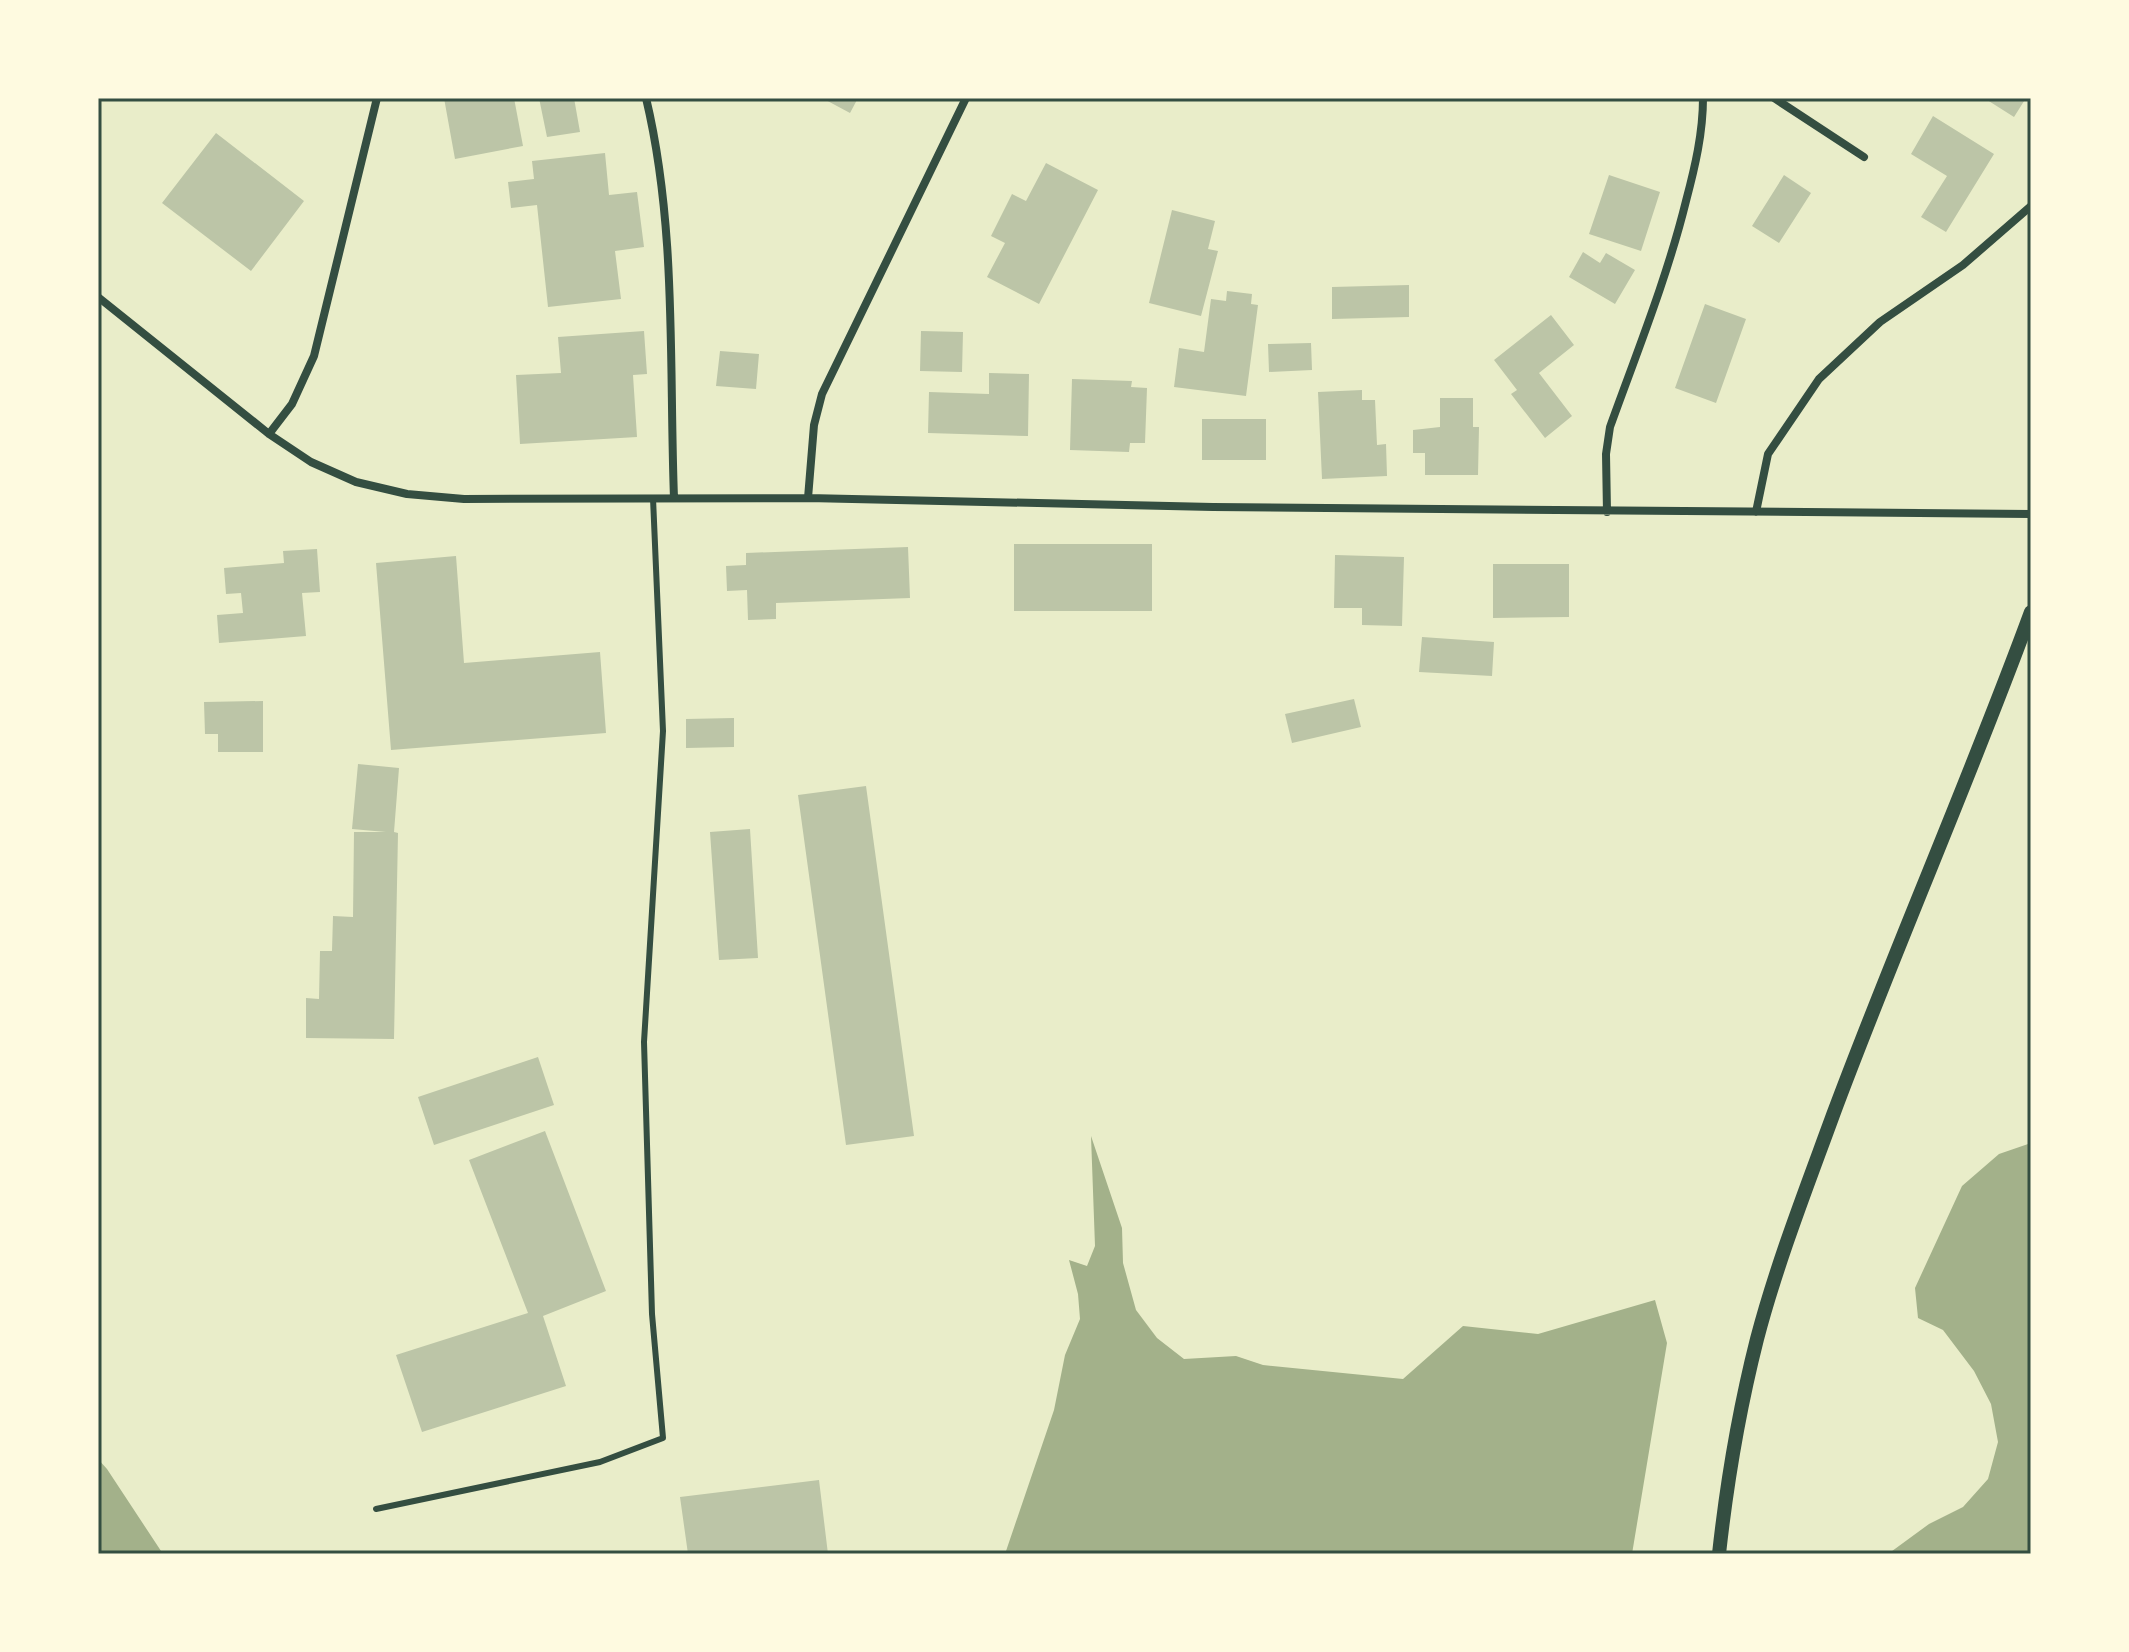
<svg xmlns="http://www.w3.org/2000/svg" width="2129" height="1652" font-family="'Golos Text',sans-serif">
<rect width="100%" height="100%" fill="#e9edc9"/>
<path fill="#a3b18a" d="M1091,1136L1122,1228L1123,1263L1136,1310L1157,1338L1184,1359L1236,1356L1263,1365L1403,1379L1463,1326L1538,1334L1655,1300L1667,1343L1632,1554H1005L1054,1410L1065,1355L1080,1319L1078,1294L1069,1260L1087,1266L1095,1246Z
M2031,1143V1554H1888L1929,1524L1963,1507L1988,1479L1998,1442L1991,1404L1974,1371L1943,1330L1918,1318L1915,1288L1962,1186L1999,1154Z
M98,1459L107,1469L163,1554H98Z"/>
<path fill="#bcc5a7" d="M444,98H514L523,146L455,159Z
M539,98H574L580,132L547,137Z
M822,98H858L850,113Z
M1984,98H2026L2014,117Z
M1933,116L1994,154L1946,232L1921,217L1947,176L1911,154Z
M216,133L304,201L251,271L162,203Z
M605,153L609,195L637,192L644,247L615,251L621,299L548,307L537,205L511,208L508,182L534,179L532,161Z
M1046,163L1098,190L1039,304L987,277L1005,243L991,236L1012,194L1026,201Z
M1609,175L1660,192L1641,251L1589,234Z
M1784,175L1811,193L1779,243L1752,226Z
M1172,210L1215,221L1208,249L1218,251L1201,316L1149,303Z
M1583,252L1600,263L1606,253L1635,270L1615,304L1569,277Z
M1409,285V317L1332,319V287Z
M1227,291L1252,294L1251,304L1258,305L1246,396L1174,387L1179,348L1204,352L1211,299L1226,301Z
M1705,304L1746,319L1716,403L1675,388Z
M1551,315L1574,345L1539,373L1572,416L1545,438L1511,394L1517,390L1494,360Z
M644,331L647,374L633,375L637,437L520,444L516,375L561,373L558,337Z
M921,331L963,332L962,372L920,371Z
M1311,343L1312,370L1269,372L1268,344Z
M720,351L759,354L756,389L716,386Z
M989,373L1029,374L1028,436L928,433L929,392L989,394Z
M1072,379L1132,381L1131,387L1147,388L1145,443H1130L1129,452L1070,450Z
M1362,390V400H1375L1377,445L1386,444L1387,476L1322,479L1318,392Z
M1440,398H1473V427H1479L1478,475H1425V453H1413V430L1440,427Z
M1202,419H1266V460H1202Z
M1014,544H1152V611H1014Z
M908,547L910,598L776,603V619L748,620L747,590L727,591L726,566L746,565V553Z
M317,549L320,592L302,593L306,636L219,643L217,615L243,613L241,593L226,594L224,568L284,563L283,551Z
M1335,555L1404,557L1402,626L1362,625V608H1334Z
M456,556L464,663L600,652L606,733L391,750L376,563Z
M1493,564H1569V617L1493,618Z
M1422,637L1494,642L1492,676L1419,672Z
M1354,699L1361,727L1292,743L1285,714Z
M263,701V752H218V734H205L204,702Z
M734,718V747L686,748V719Z
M358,764L399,768L394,832L398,833L394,1039L306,1038V998L319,999L320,951H332L333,916L353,917L354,832H386L352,829Z
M866,786L914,1136L846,1145L798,795Z
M750,829L758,958L719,960L710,832Z
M538,1057L554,1105L434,1145L418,1097Z
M545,1131L606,1291L543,1316L566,1386L422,1432L396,1355L528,1313L469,1160Z
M819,1480L828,1554H688L680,1497Z"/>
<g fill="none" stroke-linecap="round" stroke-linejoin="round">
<path stroke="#344e41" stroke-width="6" d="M376,1509L600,1462L663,1438L652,1314L644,1042L663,731L653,498"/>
<path stroke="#344e41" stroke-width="8" d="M646,98C677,228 669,365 674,498
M1774,98L1864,157
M98,297L269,434L311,462L356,482L407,494L464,499L808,498L1213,507L2031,514
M269,434L292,404L314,356L377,98
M808,498L814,425L822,394L966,98
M1607,512L1606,454L1610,427C1637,352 1667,278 1686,201C1695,167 1703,133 1703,98
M1756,512L1768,454L1819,379L1880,322L1963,265L2031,206"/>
<path stroke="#344e41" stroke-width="14" d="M1719,1554C1727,1481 1739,1410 1757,1339C1777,1263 1806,1189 1833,1115C1896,946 1969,781 2031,612"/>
</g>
<rect width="2129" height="1652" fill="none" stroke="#fefae0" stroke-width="200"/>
<rect x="100" y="100" width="1929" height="1452" fill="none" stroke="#344e41" stroke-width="3"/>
</svg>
